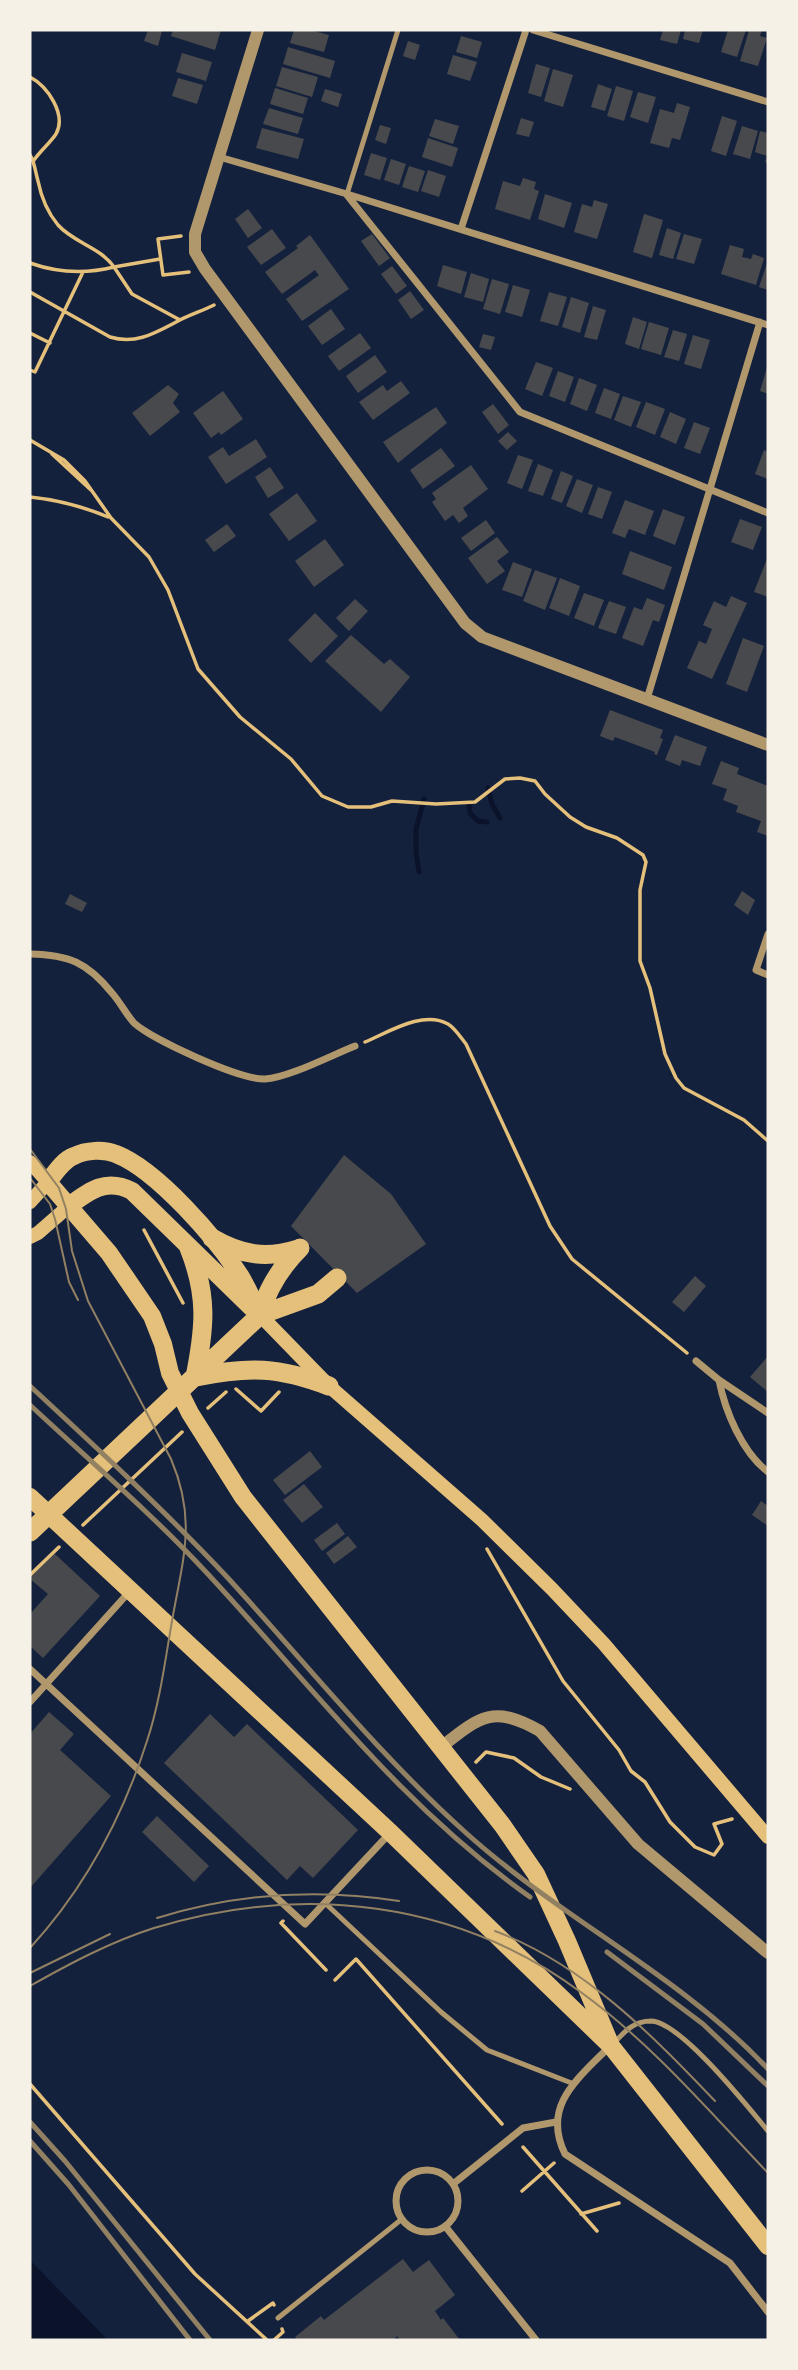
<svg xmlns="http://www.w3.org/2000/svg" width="798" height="2370" font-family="'Playfair Display',serif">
<rect width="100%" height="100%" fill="#14213d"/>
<path fill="#0b132b" d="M30,2260L108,2340H30Z"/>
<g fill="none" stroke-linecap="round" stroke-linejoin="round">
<path stroke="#0b132b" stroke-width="5" d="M488,788L492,804L500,818
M469,806L470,813L478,821L487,822
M419,872L416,852V829L424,799"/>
</g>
<path fill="#48494c" d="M148,30L162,31L158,46L144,41Z
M173,30H221L215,50L171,36Z
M294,30H310L329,35L324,52L290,43Z
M663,30H681L677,44L660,40Z
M685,30H703L699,43L683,39Z
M728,30H746L737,57L721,52Z
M749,30H762L760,36L767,38L758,66L740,61Z
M461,36L482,42L477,58L456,52Z
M408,41L420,45L415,60L403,56Z
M288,47L335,61L330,78L283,64Z
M182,53L212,62L206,81L176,72Z
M453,55L477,62L470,81L447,74Z
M536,64L550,68L541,97L528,93Z
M282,67L318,77L312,97L276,86Z
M553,69L573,75L563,107L544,101Z
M178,78L203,85L197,104L172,96Z
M598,84L612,89L605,111L591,107Z
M616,86L633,91L624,121L607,116Z
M275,88L308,98L303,114L270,104Z
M325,89L342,94L338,107L321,101Z
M638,92L656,97L648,123L630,117Z
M677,103L690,107L680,140L672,138L669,148L650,143L660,109L674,113Z
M269,108L303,118L298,134L263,124Z
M722,116L737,121L726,156L711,151Z
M521,118L534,122L529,137L516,134Z
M435,119L459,126L453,144L429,136Z
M380,125L391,128L386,144L375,140Z
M742,126L758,131L750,159L733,154Z
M262,128L304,139L298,159L256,148Z
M760,131L768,133V163L765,162L767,156L755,152Z
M428,138L458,148L452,167L422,157Z
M371,153L387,158L380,180L364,175Z
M391,159L406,164L399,185L384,180Z
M409,166L425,171L418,192L402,187Z
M428,170L446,176L439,197L421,191Z
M523,178L536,182L534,189L539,191L530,220L495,209L503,181L520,186Z
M545,194L572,203L564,228L538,219Z
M594,200L608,204L597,239L574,232L582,204L592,207Z
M248,209L262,228L248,238L235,219Z
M644,214L663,220L652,258L633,252Z
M667,228L681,233L673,259L659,255Z
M272,229L286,248L261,265L247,247Z
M372,234L390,258L379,266L361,241Z
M684,234L702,239L694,264L676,259Z
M310,235L349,289L302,321L286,299L319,275L317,273L315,270L282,294L265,272L298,248L296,246Z
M730,245L744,249L742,257L751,259L753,254L764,258L756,285L721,274Z
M768,260V290L759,287Z
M443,265L467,272L461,294L437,286Z
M392,266L407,286L396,294L381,274Z
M471,273L489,279L483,302L464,297Z
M492,279L509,284L500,314L483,309Z
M513,285L530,290L522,317L505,312Z
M410,291L424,310L411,319L398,300Z
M549,292L567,297L558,326L540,321Z
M571,297L589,303L580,333L562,327Z
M593,306L606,310L597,340L584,337Z
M331,309L345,329L322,345L308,326Z
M633,317L647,322L639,349L625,344Z
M649,322L669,328L661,355L641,349Z
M673,330L687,334L679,361L664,357Z
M360,333L371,348L339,371L328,356Z
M483,334L495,337L491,350L479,347Z
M693,335L710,340L701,369L684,364Z
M375,355L387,372L358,393L346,376Z
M536,362L553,368L542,396L525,389Z
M768,364V394L760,391Z
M558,371L574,377L565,402L549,396Z
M579,378L597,385L587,411L570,404Z
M401,381L410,393L373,420L359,402L383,385L387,391Z
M168,385L179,394L173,403L180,412L150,436L132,413Z
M604,388L620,394L611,419L595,413Z
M223,391L243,419L221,435L219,432L211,438L193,413Z
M623,396L641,402L631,427L614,420Z
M646,402L665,409L655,435L636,427Z
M493,404L509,425L498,434L482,412Z
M436,407L447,423L398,463L383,442Z
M670,412L686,419L676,444L660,437Z
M694,422L710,428L700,454L684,448Z
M508,432L517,441L507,450L498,441Z
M256,439L267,457L226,484L208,457L223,447L229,456Z
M441,448L455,466L423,489L410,470Z
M764,450L768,452V479L755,474Z
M518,455L533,460L522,489L507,483Z
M538,464L553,470L543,496L528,491Z
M471,465L488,489L463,508L468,516L459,523L453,515L445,521L432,502L436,499L432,493Z
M270,467L284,488L268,498L255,477Z
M561,471L573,476L562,503L551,499Z
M577,479L593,485L582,513L566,506Z
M598,487L612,492L602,519L588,514Z
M297,493L317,521L289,541L269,514Z
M625,500L654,511L645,535L629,529L625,538L612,533Z
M663,509L685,517L675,545L653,536Z
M740,519L762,527L753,550L731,542Z
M486,520L495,533L471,551L461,538Z
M227,524L236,536L214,552L205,540Z
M497,537L509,552L497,561L505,571L487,584L468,558Z
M325,539L344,565L314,587L295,561Z
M630,551L672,567L664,590L622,574Z
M768,556V597L754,592Z
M513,562L532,569L522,597L502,590Z
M535,570L557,578L545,610L523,601Z
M560,578L580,586L569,616L549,608Z
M584,593L604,600L594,626L574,618Z
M731,596L747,603L712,679L687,668L699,641L706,644L712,629L703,625L714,601L726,607Z
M647,598L665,605L659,622L653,620L643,646L622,638L634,607L642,610Z
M355,599L368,611L349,631L336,618Z
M609,601L626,607L616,634L598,628Z
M315,613L338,636L311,663L288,640Z
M351,635L384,664L390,659L410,677L381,712L325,661Z
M743,638L764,646L747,692L726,684Z
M610,710L663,730L660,738L663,739L657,755L654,754L655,752L615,737L613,741L600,736Z
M675,735L707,747L700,766L682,760L680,766L665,760Z
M721,761L739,768L737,774L768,786V836L757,832L761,821L736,812L738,806L723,800L727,789L712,784Z
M742,891L755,900L748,915L734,905Z
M70,894L87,903L82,912L65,904Z
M344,1155L391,1194L426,1244L357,1293L291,1226Z
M695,1276L706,1286L684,1312L672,1302Z
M768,1356V1392L750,1377Z
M310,1451L322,1467L285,1495L273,1480Z
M304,1484L323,1507L302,1523L283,1500Z
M761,1501L768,1506V1526L752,1515Z
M337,1523L345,1534L322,1551L314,1540Z
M348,1536L357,1547L334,1564L326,1553Z
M55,1554L100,1596L43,1658L30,1646V1614L48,1594L30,1579V1576Z
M49,1712L74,1734L60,1750L111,1796L30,1888V1734Z
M210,1714L234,1737L247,1724L358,1830L313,1878L300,1866L287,1880L164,1763Z
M157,1816L209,1866L194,1882L142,1832Z
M403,2259L413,2272L429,2260L455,2295L435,2311L441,2320L443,2318L460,2340H400L397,2336L394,2340H298L295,2337L321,2316L324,2320Z"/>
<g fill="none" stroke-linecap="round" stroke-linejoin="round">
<path stroke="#e5c07b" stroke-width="3.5" d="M30,77C47,86 67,114 56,134C50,143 41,150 34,160
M30,155C35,163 35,171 38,181C41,196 48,213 58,225C74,243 100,247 114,267L160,259
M181,236L158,239L163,275L189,272
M30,263C58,273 86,274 114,267L132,294L180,320
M30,292L110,337C136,345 155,333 178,321C189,315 202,311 214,305
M30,333L50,343
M30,370L35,372L83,272
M30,440L64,460L85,481L111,518L149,557L168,590L198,669L240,717L291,759L322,796L348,807H371L392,801L436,804L475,802L505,779L520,778L535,781L545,794L570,817L586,827L617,838L643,855L646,862L640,890V961L650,988L665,1054L676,1078L684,1088L744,1120L768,1141
M52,454L92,491
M30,497C58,500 82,506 108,517
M365,1042C389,1032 423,1010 448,1024C455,1028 461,1038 466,1044L550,1226L572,1259L687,1353
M144,1230L183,1303
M236,1389L261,1411L279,1392
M208,1408L226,1392
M83,1525L182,1432
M487,1549L563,1681L619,1750L631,1771L645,1782L670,1822L695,1847L714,1855L722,1844L714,1824L732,1819
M30,1575L59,1547
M476,1762L486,1752L514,1758L541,1777L570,1789
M283,1921L281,1923L326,1970
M335,1980L356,1959L502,2124
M30,2084L195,2274L267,2340
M523,2147L597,2231
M522,2191L554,2163
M581,2214L619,2203
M248,2321L273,2303L274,2305
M274,2340L283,2332L282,2329"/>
<path stroke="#b1986c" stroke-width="5" d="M347,194L398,30
M325,1903L441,2012L487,2050L574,2084
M615,2042C625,2031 634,2021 651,2021C681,2022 748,2107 768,2131
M278,2318L402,2219"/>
<path stroke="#b1986c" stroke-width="7" d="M533,30L768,102
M219,157L347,194L768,325
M347,195L520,412L768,513
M461,229L526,30
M647,699L760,322
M768,934L756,970L768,975
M30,954C69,955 87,962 112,993C120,1002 126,1014 134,1023C153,1040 240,1080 265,1079C288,1078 332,1055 355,1046
M696,1361L719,1380L768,1413
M719,1380C725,1411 742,1452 768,1472
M30,1669L305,1924L390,1833
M30,1702L130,1591
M610,2046C579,2078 541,2105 565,2154L730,2263L768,2312
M396 2201a31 31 0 1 1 62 0a31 31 0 1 1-62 0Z
M453,2184L523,2128L556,2122
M445,2226L536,2340"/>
<path stroke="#b1986c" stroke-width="12" d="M258,30L195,234V252L205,269L465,623L482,637L768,745
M440,1748C479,1717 493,1704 540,1731L638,1844L768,1953"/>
<path stroke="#e5c07b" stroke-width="14" d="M30,1162L48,1182L30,1202
M30,1237L38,1233L69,1206
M260,1315L329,1386L482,1520L552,1589L604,1644L768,1837"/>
<path stroke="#e5c07b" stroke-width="18" d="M69,1206C90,1190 106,1178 132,1191L252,1308
M260,1315C254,1303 248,1289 241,1277C217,1239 157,1170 116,1154C104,1149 86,1150 74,1156C63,1160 55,1173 48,1182L109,1253L152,1316L163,1344L170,1373L190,1413L243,1497L503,1826L536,1874L567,1941L611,2046
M30,1497L391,1833L611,2046L768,2246"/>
<path stroke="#e5c07b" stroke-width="19" d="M212,1238C241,1255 266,1259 298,1249
M189,1248C208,1296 205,1327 195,1377
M260,1315C267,1289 280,1268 300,1248
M196,1377C249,1366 279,1367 329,1386
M30,1532L260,1315L318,1294L337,1278"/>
<path stroke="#918062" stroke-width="2" d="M30,1149L59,1188L66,1209L72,1251L88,1301L171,1459C197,1520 183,1558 172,1621C165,1661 160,1702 147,1741C122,1819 85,1888 30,1948
M30,1178L50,1204L55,1219L69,1282L78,1300
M157,1918C235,1894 317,1888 399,1901
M495,1931C583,1964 652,2035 715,2101
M30,1973L110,1934
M30,1986C69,1964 110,1942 154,1928C302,1883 457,1900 582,1993C652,2044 709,2111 768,2173"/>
<path stroke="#918062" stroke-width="5" d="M30,1386C97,1448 164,1510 227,1577C306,1663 378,1754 465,1832C560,1918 680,1975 768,2069
M30,1405C89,1460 151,1513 206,1572C313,1687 400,1805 530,1897
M607,1952L703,2024L768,2086
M30,2122L65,2161L210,2340
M30,2141L69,2185L190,2340"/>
</g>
<rect width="798" height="2370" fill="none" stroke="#f6f1e7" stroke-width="63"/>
</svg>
